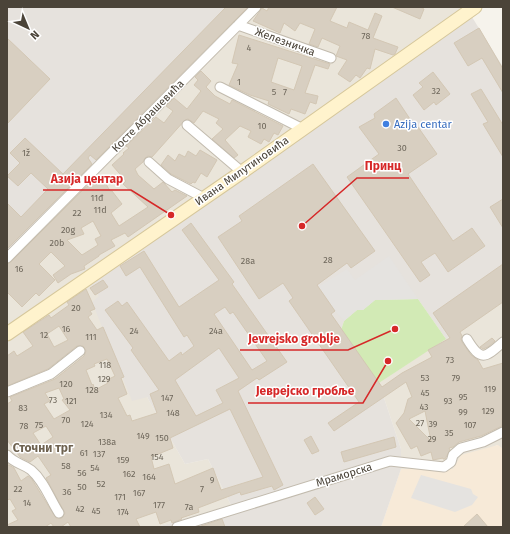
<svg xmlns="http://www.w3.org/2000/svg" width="510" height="534" font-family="'Fira Sans',sans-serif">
<rect width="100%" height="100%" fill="#f6f3ec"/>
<path fill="#eae5da" d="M248,7H471L99,296L147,397L185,464L208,459L231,505L157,527H7V255Z
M503,300V449L497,445L453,469H401V449L379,383Z"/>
<path fill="#f7ead8" d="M498,445L503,449V527H381L401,469H453L461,455Z"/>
<path fill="#e6e2dd" d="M7,7H248L7,255Z
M467,9L503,67V300L446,339L418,299L375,300L363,310H357L344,321L341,330L379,383L401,449V469L381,527H157L231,505L208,459L185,464L147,397L132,401L92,302L99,296L83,272Z"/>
<path fill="#d2eab5" d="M418,299L446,339L379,383L341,330L344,321L357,310H363L375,300Z"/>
<path fill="#e5e3e0" d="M389,256L418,299L375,300L363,310H357L344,321L335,311L318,287L347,269L355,280Z
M421,475L471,489L473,494L478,497L472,505L455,512L411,498Z"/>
<path fill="#d8cfc1" stroke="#d3c7b4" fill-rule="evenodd" d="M226,7H248L96,160L90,155L88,158L92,164L7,249V203L21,217L48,189L31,173L18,186L7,176L20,163L10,153L25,138L63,174Z
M269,7H337L330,21L347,28L349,22L368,30L375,13L382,16L373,38L398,47L395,54L393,55L375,49L370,69L367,68L360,78L356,75L350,82L338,74L347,60L336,56L340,46L322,38L318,47L309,44L315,29L300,23L295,31L284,23L280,33L253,21L262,8L267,11Z
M392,7H420L424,9L420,19Z
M479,28L503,69V93L482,58L468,66L454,43Z
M239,35L330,64L328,69L315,65L305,93L318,96L316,104L310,102L305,114L291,109L289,114L268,104L269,101L250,95L229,85L238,64L232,63ZM278,58L302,66L294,90L271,82Z
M7,38L50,79L7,124Z
M201,71L211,81L206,87L215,96L230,104L232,100L283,126L278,135L274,133L269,142L264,139L261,144L248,137L251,131L240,126L225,140L238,155L234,158L212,139L223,129L216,123L219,119L203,111L194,123L188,119L185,120L152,157L148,156L145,158L143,162L135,169L138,175L154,189L163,182L172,192L175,190L187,196L128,237L125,233L111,240L115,246L99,255V256L84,266L85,269L71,274L58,283L53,275L65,266L51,252L39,264L55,280L39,296L36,293L22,307L7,292V264L11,262L85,188L102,177L110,191H112L122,204L111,213L119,226L148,207L123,184L126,181L112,165L124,154L123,153L129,148L126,146L156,117L164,123L173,111L166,106L174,98L187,109L201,91L194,85L198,80L195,77ZM93,221L101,236L95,239L98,245L82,255L67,240L84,234L81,228Z
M433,72L450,94L436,105L434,102L424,110L413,95L423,87L419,83Z
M481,89L503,125V157L483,124L488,122L471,94Z
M396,98L416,128L418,127L437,154L408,174L453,241L472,228L485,246L448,272L435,253L421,262L430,275L420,282L347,177L379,154L359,127L375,118L374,114Z
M200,150L217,160L207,177L201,173L195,183L193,182L191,184L171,174L161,165L168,155L175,161L179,154L185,157L188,151L196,156Z
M313,164L375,251L351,268L347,263L317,285L335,311L331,314L382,387L402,373L432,357L428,350L450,338L433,313L503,264V302L460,332L462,336L461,339L462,342L471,355L478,360L483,369L503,363L502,426L481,436L459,442L453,447L449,448L450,450L445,459H443V458L433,460L431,452L421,456L417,446L411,449L396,423L404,413L408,399L412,397L406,382L334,431L328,423L359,402L289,301L293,298L283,283L259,299L218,237L242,221L239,216ZM425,411L431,441L409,419Z
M503,199V228L490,207Z
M191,223L234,282L232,284L287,362L259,380L257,378L238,391L283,485L274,490L272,486L241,495L240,492L198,508L199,512L181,518L182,519L172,523L171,520L160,524L156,512L136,519L140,527H71L68,522L61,527H54L51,523L45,527H7V525L18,520L12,511L16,509L10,499L7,500V465H9L14,468L21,481L28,476L31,478L56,518H62L65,513L46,478L51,475L38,456L30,462L20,457L7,440V404L12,401L10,397L55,379L84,356L86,351L83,346H77L48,369L7,386V356L14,351L17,356L33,346L23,332L49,315L51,318L69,305L67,302L86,289L95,309L90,311L92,314L88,317L97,330L103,327L124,377L121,378L127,394L118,398L127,416L130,415L132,421L157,413L150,394L159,390L131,350L133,348L105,310L118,301L122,306L127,302L169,361L181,352L182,355L194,346L187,335L184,337L140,267L126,276L120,266L144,251L179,307L219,280L182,230ZM225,307L230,314L233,312L267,361L252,370L214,314ZM59,326L68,340L54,347L47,334ZM219,348L239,378L216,390L223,403L196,416L175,380ZM107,359L115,376L107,380L108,383L95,390L93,384L92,385L86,370L95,366L94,364ZM59,388L64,399L62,400L70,410L54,419L44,404L50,401L45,393ZM230,409L263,477L221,490L213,468L175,484L169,464L154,469L151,457L173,448L170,438ZM46,426L53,437L41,445L33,433Z
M103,280L108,287L95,295L90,288Z
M492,338L495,341L488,347L483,349L480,347Z
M311,436L319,451L312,454L304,440Z
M394,437L396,447L344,462L341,452Z
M315,497L324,509L315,515L307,503Z
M477,514L488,527H463Z
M222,519L225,527H201V526Z"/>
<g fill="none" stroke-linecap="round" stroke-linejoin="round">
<defs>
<path id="street" d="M238,25L331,58
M220,87L303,129
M187,125L242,172
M149,162L168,179L204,198
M7,258L256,7
M467,339C481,362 485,358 503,342
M7,392L51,374L80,351
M7,455C15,464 22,463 31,470C44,481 50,499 59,513
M177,527L390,461L444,467L451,462L453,455L461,448L483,442L503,432"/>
<path id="secondary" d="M7,334L242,172L475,7"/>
</defs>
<use href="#street" stroke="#c2bbae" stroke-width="11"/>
<use href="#secondary" stroke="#d6c79b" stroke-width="15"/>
<use href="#street" stroke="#fff" stroke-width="9"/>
<use href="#secondary" stroke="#fff3cd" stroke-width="13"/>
</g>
<circle fill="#3f7fe0" stroke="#fff" stroke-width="1.5" cx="386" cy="124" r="4"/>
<g text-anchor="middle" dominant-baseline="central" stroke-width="3" stroke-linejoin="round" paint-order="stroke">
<g font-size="9" fill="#6e675b">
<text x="366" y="36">78</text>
<text x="249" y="48">4</text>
<text x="239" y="82">1</text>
<text x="436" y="91">32</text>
<text x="274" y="92">5</text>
<text x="285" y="92">7</text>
<text x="262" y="126">10</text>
<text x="402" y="148">30</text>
<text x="26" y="153">1ž</text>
<text x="97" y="198">11đ</text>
<text x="100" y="210">11d</text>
<text x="77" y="213">22</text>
<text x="68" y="230">20g</text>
<text x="57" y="243">20b</text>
<text x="328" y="260">28</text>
<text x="248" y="261">28a</text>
<text x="19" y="269">16</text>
<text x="76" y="308">20</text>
<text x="66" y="329">16</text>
<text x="134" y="331">24</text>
<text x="216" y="331">24a</text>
<text x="44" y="335">12</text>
<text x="91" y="337">111</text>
<text x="450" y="360">73</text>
<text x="105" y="365">118</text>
<text x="425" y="378">53</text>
<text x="456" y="378">79</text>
<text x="104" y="379">129</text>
<text x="66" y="384">120</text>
<text x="490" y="389">119</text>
<text x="92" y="390">128</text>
<text x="425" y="393">45</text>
<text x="463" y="397">95</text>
<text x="167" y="398">147</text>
<text x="53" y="400">73</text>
<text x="71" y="401">121</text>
<text x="448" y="401">93</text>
<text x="424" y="407">43</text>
<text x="23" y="408">83</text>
<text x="488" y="411">129</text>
<text x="463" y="412">99</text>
<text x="173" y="413">148</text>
<text x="106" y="415">134</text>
<text x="66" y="420">70</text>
<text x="420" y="423">27</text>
<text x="87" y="424">124</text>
<text x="433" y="424">39</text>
<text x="39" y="425">75</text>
<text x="470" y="425">107</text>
<text x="24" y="426">78</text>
<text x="449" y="433">35</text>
<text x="143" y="436">149</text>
<text x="162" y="438">150</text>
<text x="432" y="439">29</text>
<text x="107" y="442">138a</text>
<text x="84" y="453">61</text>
<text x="99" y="454">137</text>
<text x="157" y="457">154</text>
<text x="123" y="460">159</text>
<text x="66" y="466">58</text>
<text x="95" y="468">54</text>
<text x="82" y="473">56</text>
<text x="129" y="474">162</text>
<text x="149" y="477">164</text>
<text x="212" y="480">9</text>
<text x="101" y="484">52</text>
<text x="82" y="487">50</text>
<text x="18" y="489">22</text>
<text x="202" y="489">7</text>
<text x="67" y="492">36</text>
<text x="139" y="493">167</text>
<text x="120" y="497">171</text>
<text x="27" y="503">14</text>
<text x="159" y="505">177</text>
<text x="189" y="507">7a</text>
<text x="80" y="509">42</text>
<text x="96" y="511">45</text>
<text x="123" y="512">174</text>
</g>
<g font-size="11" fill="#4b4439" stroke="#fff">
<text transform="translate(285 42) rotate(20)">Железничка</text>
<text transform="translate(148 116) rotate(-45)">Косте Абрашевића</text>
<text transform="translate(242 171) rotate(-35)">Ивана Милутиновића</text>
<text transform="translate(344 475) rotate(-17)">Мраморска</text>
</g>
<g font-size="11" fill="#366cbe" stroke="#fff" text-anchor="start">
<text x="394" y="124">Azija centar</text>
</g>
<g font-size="12" font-weight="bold" fill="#6e6250" stroke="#fff">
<text x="43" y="448">Сточни трг</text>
</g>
</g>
<path fill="none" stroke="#d62828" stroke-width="1.5" d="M302 226L357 178H409M171 215L131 190H43M395 329L348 350H240M388 361L363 403H248"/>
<g fill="#d62828" stroke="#fff" stroke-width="1.5">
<circle cx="302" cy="226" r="4"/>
<circle cx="171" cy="215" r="4"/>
<circle cx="395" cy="329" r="4"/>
<circle cx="388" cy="361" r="4"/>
</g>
<g font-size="12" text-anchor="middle" font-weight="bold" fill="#d62828" stroke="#fff" stroke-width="3" stroke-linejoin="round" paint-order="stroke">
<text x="383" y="170">Принц</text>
<text x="87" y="183">Азија центар</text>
<text x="294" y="343">Jevrejsko groblje</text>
<text x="305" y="395">Јеврејско гробље</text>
</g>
<rect width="510" height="534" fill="none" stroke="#4b4439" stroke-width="16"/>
<g transform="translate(28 28) rotate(136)" stroke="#ffffff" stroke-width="3" paint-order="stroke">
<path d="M0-3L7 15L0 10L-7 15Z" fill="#4b4439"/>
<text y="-6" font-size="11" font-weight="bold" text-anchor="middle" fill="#4b4439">N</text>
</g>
</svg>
